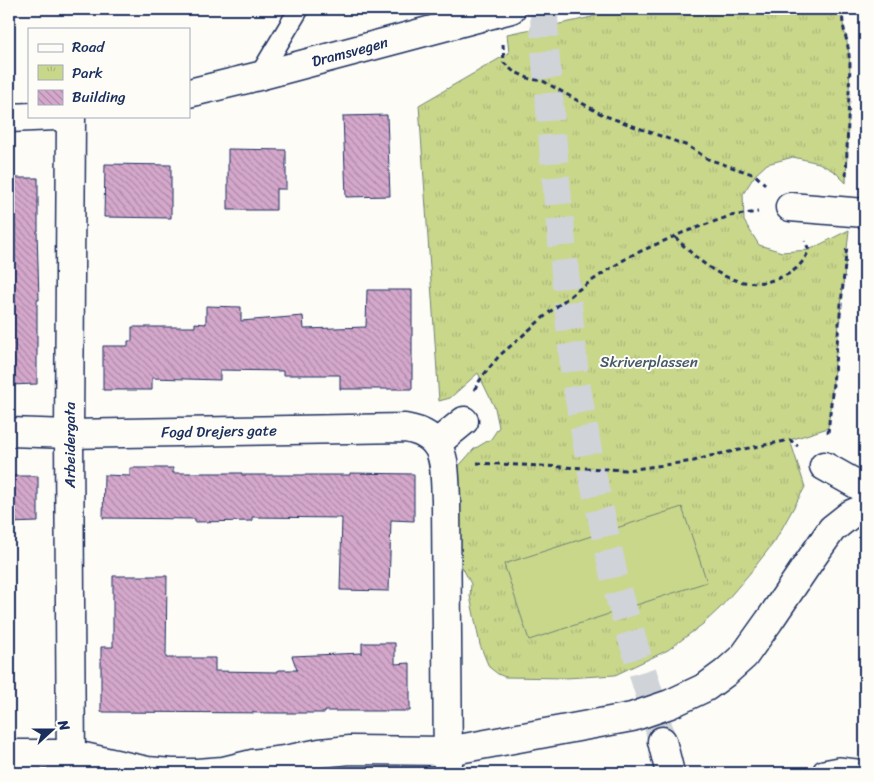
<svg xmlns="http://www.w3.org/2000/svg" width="874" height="782" font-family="Sriracha,sans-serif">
<defs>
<pattern id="park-tufts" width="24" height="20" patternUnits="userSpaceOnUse" patternTransform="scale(1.25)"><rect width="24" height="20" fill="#c9d78b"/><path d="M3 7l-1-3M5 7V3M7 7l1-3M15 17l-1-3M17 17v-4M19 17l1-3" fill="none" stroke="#acb97a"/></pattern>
<pattern id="building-back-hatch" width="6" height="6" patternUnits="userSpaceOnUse" patternTransform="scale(1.25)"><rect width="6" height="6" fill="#d5a8cb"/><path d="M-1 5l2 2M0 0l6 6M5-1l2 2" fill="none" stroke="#ac89a8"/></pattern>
</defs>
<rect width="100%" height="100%" fill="#fdfcf7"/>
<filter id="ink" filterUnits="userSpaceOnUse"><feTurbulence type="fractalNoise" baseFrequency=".02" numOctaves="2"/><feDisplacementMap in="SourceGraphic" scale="10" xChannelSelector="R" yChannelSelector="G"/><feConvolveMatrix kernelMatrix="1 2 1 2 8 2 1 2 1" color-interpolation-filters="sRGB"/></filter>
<g filter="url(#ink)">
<path fill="url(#park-tufts)" stroke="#728374" d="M617,9H844C840,22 846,34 848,47C849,52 849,58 850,64L846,183L835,172L819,163L793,157L767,164L755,175L743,194L744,221L759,245L782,252L809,250L849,230L828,428L790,440L805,487L775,541L750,573L720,608L703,624L668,650L615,675L566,678L505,677L498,674L489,667L480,645L470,596L471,584L458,559L457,498L458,467L474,449L491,439L499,427L495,408L478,373L450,398L439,401L419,105L509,53L507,34C544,26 582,22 617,9Z"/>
<path fill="#c9d78b" stroke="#728374" d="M682,507L707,582L529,640L504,564Z"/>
<path fill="url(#building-back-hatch)" stroke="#1b2f5e" d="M387,115L390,196L346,197L343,116Z
M228,149L286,150V189H276V210H228Z
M105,164L171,165V218L104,217Z
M9,178H38V231H37L39,300H37V384L9,385Z
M367,290H412V389H340V375H283V371L220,370V380L152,378V390H103V346H128V341H132V327H195V323L206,324V306L241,307V321L303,316L304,329L366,327Z
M130,468H173V473H242V475H350V473L414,474V521L391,520L389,591L340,590L342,518L252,517V521L195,522V519L103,518L104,475L130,476Z
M9,476H38V522L9,523Z
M113,576H167L166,658H215V671L278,672V670H297L292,656L362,653V643H395V664L410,663V711H325V713H281L101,712V647H113Z"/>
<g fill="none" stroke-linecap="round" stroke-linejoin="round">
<path stroke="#d0d3d8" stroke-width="28" stroke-dasharray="28 14" stroke-linecap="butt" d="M544,9L545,49L555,170L575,377L592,473L617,590L653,706L662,741"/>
<defs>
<path id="lane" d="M259,76L299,9
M822,773L823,770L839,767L865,770"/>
<g id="street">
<path id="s1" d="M189,93L259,76L511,9"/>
<path d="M9,118L56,116"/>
<path d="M790,207L865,213"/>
<path id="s2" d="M9,432L69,434L405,428C448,435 444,464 446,500L448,773"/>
<path d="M436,444L464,421"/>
<path d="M824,466L865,489"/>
<path d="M9,754H70L147,771L172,773H197L223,771L252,764L285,760L320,753L350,750L448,751L632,717L670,704L706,687L725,673L744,656L769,621L811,559L832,529L851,514L865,508"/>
<path d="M71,772L69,434L71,116"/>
</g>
<path id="primary" d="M662,741L670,773"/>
</defs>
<use href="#lane" stroke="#1b2f5e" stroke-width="22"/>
<use href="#street" stroke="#1b2f5e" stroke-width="31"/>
<use href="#primary" stroke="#1b2f5e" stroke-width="31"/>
<path stroke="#1b2f5e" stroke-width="3" stroke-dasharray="5 4" stroke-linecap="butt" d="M844,9C840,22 846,34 848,47C849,52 849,58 850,64L846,179
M503,44L504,63L513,71L530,79L543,81L603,115L688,146L708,159L755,175L765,184
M675,237C702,265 734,293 776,279C792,274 802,266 809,250L805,241
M474,390L482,377L499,356L552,310L578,290L602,274L630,256L682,233L730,216L758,212
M828,433L847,245
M477,463L627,470L694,461L710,456L744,449L790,440L798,446"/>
<use href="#lane" stroke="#fdfcf7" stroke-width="19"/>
<use href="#street" stroke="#fdfcf7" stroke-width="28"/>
<use href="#primary" stroke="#fdfcf7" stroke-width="28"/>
</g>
</g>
<g text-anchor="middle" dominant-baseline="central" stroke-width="4" stroke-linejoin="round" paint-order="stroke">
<g font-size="15" fill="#1b2f5e" stroke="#fdfcf7">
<text stroke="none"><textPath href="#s1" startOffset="166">Dramsvegen</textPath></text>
<text stroke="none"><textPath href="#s2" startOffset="210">Fogd Drejers gate</textPath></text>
<text transform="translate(70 445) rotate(-90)">Arbeidergata</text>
</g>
<g font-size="15" fill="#465969" stroke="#fdfcf7">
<text x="649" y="362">Skriverplassen</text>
</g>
</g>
<rect width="874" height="782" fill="none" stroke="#fdfcf7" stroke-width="30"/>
<rect x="15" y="15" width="844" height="752" fill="none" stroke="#1b2f5e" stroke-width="2" filter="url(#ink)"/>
<rect x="28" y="28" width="162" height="90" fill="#fdfcf7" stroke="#a3aaba"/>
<rect x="38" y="44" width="25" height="8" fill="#fdfcf7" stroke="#a3aaba"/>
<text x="72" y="52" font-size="15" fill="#1b2f5e">Road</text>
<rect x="38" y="65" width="25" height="15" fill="url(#park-tufts)" stroke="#a3aaba"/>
<text x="72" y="78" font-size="15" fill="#1b2f5e">Park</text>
<rect x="38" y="90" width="25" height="15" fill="url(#building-back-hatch)" stroke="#a3aaba"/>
<text x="72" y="102" font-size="15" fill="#1b2f5e">Building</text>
<g transform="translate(52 730) rotate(69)" stroke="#fdfcf7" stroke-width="4" paint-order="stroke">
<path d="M0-4L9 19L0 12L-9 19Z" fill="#1b2f5e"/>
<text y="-8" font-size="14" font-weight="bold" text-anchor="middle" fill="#1b2f5e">N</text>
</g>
</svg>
